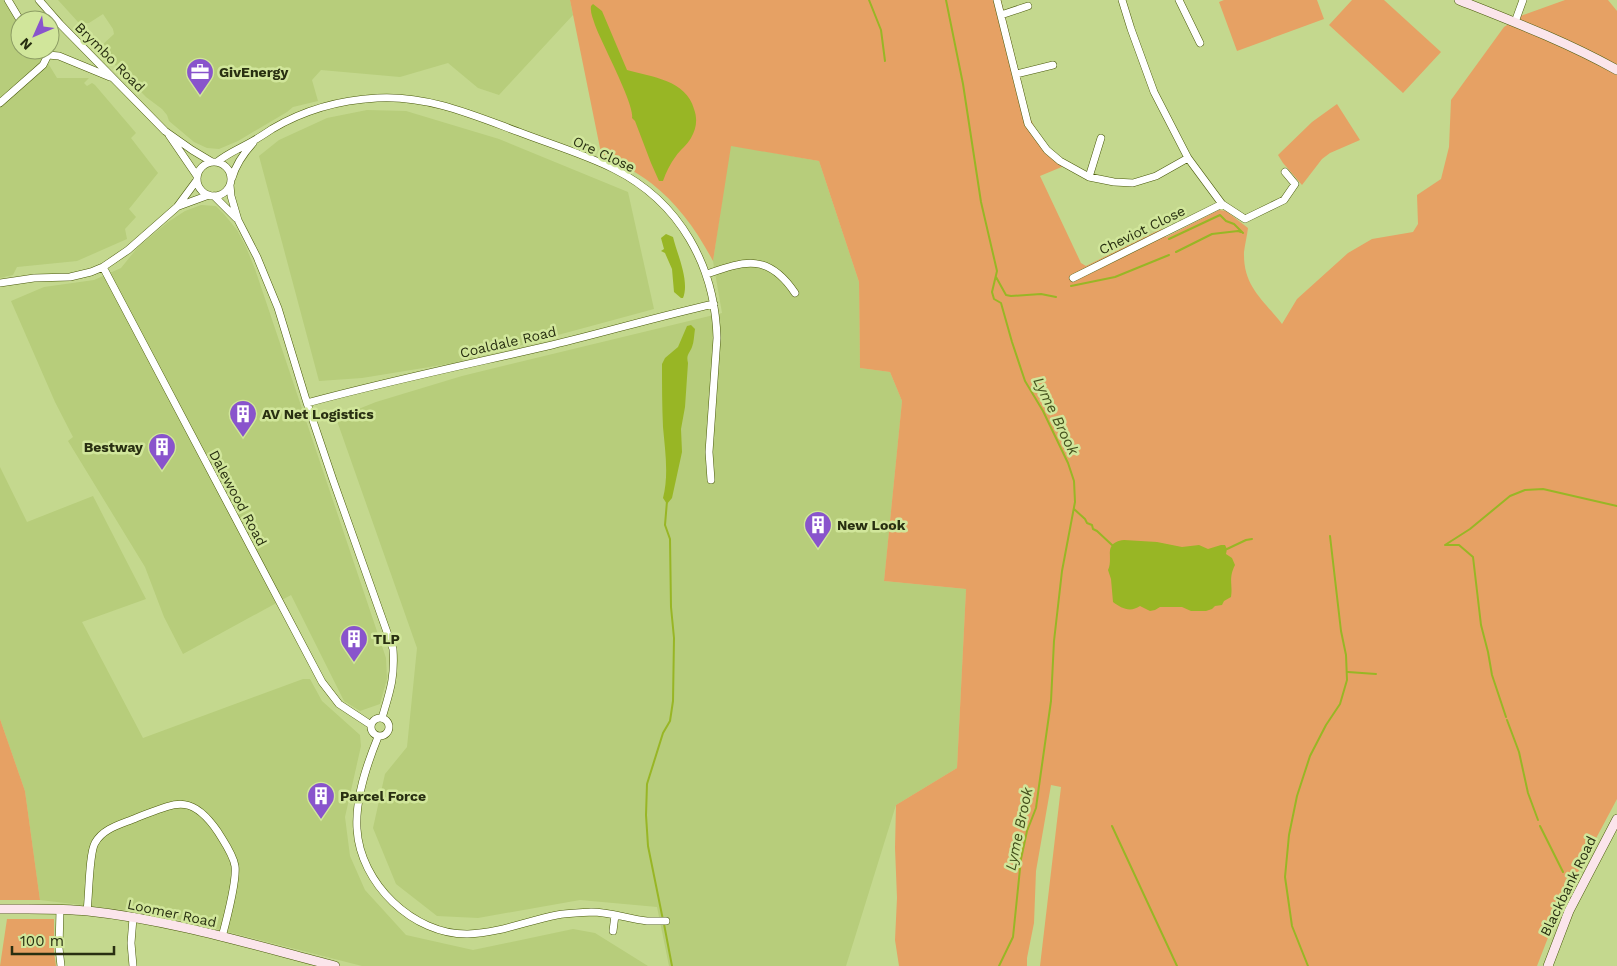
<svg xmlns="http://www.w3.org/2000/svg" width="1617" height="966" font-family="'Work Sans',sans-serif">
<rect width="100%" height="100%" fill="#c4d88e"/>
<path fill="#b7cd7b" d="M0,0H3L20,26V50H40L57,78H89L84,83L87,86L92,83L95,85L136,133L131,138L158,173L129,209L136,217L125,229L127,239L77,261L17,267L13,275L0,278Z
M58,0H570L573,15L499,95L478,88L448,63L400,77L321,70L312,80L318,101L293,107L287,112L238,141L219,149L207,148L194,142L169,121L167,115L162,109L146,97L99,48L114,34L113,29L103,14L89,23H81L78,22Z
M367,110L406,111L499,139L628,192L654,309L454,363L362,378L319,381L259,156L279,140L327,118Z
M730,145L819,161L859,282L860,368L890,372L902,401L884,581L966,589L957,768L896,805L846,966H669L657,907L580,900L478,918L437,916L396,884L373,828L385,774L407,747L417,648L336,418L376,402L462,376L722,313L713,261Z
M201,205L216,206L224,214L237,230L246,247L255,269L386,658L387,679L380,704L360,711L344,701L291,595L183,654L164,617L145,567L68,441L73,437L55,402L11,301L44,287L94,280L121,268L138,247L168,222L185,211Z
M0,467L27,522L93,496L146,599L82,622L143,738L303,679H310L322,701L360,735L361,746L345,817L350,856L365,890L406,935L473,950L573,929L595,933L648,966H362L157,914L40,900L25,791L0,719Z"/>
<path fill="#e6a164" d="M570,0H1001L1030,118L1041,139L1064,166L1040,176L1081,263L1086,266L1161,229L1166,237L1219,210L1226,211L1248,228C1247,236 1245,244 1244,252C1243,287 1263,299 1282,324L1297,299L1348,253L1372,239L1413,232L1418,224L1417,195L1441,179L1449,147L1451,100L1504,27L1523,15L1565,0H1608L1617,11V799L1561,904L1537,966H1040L1061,787L1051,785L1036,871L1034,923L1027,958V966H899L895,940L897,898L895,848L896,805L957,768L966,589L884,581L902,401L890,372L860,368L859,282L819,161L731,146L713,261C697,231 678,204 651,183C636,171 617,163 601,153Z
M1224,0H1317L1324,19L1237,51L1219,2Z
M1352,0H1384L1441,52L1403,93L1329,25Z
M1337,104L1360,140L1330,153L1322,159L1302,185L1283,163L1278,155L1312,122Z
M0,719L25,791L40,900H0Z
M7,919H54V952L56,966H0Z"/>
<path fill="#98b625" d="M593,4L602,11L627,70C652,77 686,80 694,109C698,120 696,129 691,138C687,145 680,150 676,156C670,164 666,172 663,181H659L651,163L635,121L632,118C635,105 601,42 595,25C593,18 590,13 591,6Z
M666,234L673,237C677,254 690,281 683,298H681L674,292L672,269L665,253L661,251L664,249L661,238Z
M691,325L695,329C694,335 694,342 692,347C689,354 686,355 688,363L685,407L681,429L682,452L672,498L667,504L663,498C669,475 665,450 663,427C662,406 662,385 662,364L665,358L678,347L687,326Z
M1124,540L1157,542L1182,547L1199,545L1208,549L1221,545H1225L1227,549L1226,554L1232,558L1235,565C1228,579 1233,584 1231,597L1224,601L1222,605L1215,606L1212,609L1206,611H1191L1182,607H1160L1155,610L1150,611L1140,606C1130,613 1121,608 1113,602L1111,579L1108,570C1114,557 1102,543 1124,540Z"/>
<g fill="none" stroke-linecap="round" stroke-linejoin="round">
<path stroke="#98b625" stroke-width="2" d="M869,0L881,30L885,61
M946,0L963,84L981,202L997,271L992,292L994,299L1001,303L1012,342L1025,381L1043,411L1068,463L1074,481L1075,502L1062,571L1054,641L1051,701L1039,786L1036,808L1027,831L1021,859L1013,937L999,966
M1169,239L1220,215L1226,221L1234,224L1243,233
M1176,252L1212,234L1238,231L1241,232
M996,277L1006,295L1011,296L1041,294L1056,297
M1071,286L1115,277L1169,255
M1074,509L1085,519L1087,523L1092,525L1093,529L1097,531L1112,545
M1227,549L1246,540L1252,539
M1348,672L1376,674
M1506,717L1492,675L1488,652L1481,625L1473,557L1459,545H1445L1470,529L1510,496L1525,490L1543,489L1617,506
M1507,720L1519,752L1528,793L1538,820
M1112,826L1177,966
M1540,826L1563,872
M663,920L648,846L646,815L647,784L663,733L670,721L673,701L674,638L671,607L670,539L665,525L667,501
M664,924L672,966
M1308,966L1292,926L1285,877L1289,835L1297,796L1310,756L1326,725L1340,704L1347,680L1346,655L1341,631L1330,536"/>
<defs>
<path id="street" d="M8,0L20,20
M39,0L60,24L165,131L192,150L212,162
M997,0L1028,124L1047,150L1060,161L1089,177L1114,182L1133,183L1156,176L1188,158
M1122,0L1131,29L1154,92L1188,158L1222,204L1245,219L1284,200L1295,184L1285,172
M1179,0L1200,43
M1001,15L1028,6
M1515,22L1523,0
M48,55L59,56L110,77
M1016,74L1053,65
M0,103L43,65L48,55
M169,135L197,176
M197 179a17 17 0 1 1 34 0a17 17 0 1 1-34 0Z
M217,162C228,153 241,148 253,141C260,137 266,133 272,129C304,110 340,100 377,98C427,95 473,115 519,132C550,144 584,154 614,169C680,202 715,266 717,338L709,452L711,480
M1089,177L1101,138
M232,178C236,164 243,154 253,143
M230,185L231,196L238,220L257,257L278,308L307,403L333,480L393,649C395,678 390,691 382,718
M214,196L236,218
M179,206L209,195
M103,267L322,682L339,704L371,725
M707,274C746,260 769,254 795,293
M1073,278L1222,204
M0,283L34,278L70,277L91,272L103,267L128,250L177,207L197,180
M307,403C388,381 470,364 552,345C606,332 660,316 714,304
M371 727a9 9 0 1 1 18 0a9 9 0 1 1-18 0Z
M378,737C367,764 355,798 357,829C360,883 413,935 468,934C499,933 527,921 557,915C568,913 580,913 591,912C610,912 629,919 647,921C654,921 660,921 666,921
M60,910L59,948L61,966
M87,911C89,897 89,853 95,843C103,828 122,824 136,818C175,803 191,792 218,832C224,842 233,854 235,866C237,880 226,922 222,937
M133,918L131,943L133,966
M613,931L615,915"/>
<path id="secondary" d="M1459,0C1512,21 1567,42 1617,70
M0,909C29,909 59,908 88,911C172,920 253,945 335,966
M1548,966L1569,911L1617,819"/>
</defs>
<use href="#street" stroke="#49590a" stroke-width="8"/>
<use href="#secondary" stroke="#49590a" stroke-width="10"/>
<use href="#street" stroke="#fff" stroke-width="7"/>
<use href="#secondary" stroke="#fbe5eb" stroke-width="9"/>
</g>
<defs>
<symbol id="office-pin" viewBox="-11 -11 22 30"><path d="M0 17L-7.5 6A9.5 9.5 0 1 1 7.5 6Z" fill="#8954cc" stroke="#d1e69b"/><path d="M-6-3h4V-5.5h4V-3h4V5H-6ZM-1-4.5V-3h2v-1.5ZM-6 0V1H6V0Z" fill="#fff"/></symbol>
<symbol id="building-pin" viewBox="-11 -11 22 30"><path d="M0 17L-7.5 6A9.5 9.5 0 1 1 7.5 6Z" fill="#8954cc" stroke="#d1e69b"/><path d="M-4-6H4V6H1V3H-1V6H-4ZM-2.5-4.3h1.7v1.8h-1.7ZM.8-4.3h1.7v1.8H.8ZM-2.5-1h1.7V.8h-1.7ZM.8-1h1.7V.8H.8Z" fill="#fff"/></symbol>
</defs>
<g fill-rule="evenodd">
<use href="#office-pin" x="184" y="56" width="32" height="43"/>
<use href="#building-pin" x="227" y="398" width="32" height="43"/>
<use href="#building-pin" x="146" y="431" width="32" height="43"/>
<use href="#building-pin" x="802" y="509" width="32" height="43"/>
<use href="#building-pin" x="338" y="623" width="32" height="43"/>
<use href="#building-pin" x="305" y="780" width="32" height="43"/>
</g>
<g text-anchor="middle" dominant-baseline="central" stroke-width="5" stroke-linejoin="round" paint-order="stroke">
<g font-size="14" fill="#282f11" stroke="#d1e69b">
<text transform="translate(110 57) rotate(45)">Brymbo Road</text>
<text transform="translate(604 154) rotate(25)">Ore Close</text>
<text transform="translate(1142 230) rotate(-26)">Cheviot Close</text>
<text transform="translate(508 342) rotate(-13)">Coaldale Road</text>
<text transform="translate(238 498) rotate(62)">Dalewood Road</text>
<text transform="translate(1568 886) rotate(-64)">Blackbank Road</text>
<text transform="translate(172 913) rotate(12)">Loomer Road</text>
</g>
<g font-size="14" font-weight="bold" fill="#282f11" stroke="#d1e69b" text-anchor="start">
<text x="219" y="72">GivEnergy</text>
<text x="262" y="414">AV Net Logistics</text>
<text x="143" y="447" text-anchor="end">Bestway</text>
<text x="837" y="525">New Look</text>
<text x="373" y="639">TLP</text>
<text x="340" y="796">Parcel Force</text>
</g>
<g font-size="15" font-style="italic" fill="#44511c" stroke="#d1e69b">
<text transform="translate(1056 416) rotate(64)">Lyme Brook</text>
<text transform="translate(1019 829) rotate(-78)">Lyme Brook</text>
</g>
</g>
<g transform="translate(35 35) rotate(225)"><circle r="24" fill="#d1e69b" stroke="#8d9d64"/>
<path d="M0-4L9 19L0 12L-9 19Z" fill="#8954cc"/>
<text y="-8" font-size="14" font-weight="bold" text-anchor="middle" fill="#282f11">N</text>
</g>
<path d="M12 946v8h102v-8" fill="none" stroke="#282f11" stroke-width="2.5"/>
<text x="20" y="946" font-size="15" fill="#282f11" stroke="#d1e69b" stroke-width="4" paint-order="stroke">100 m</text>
</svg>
